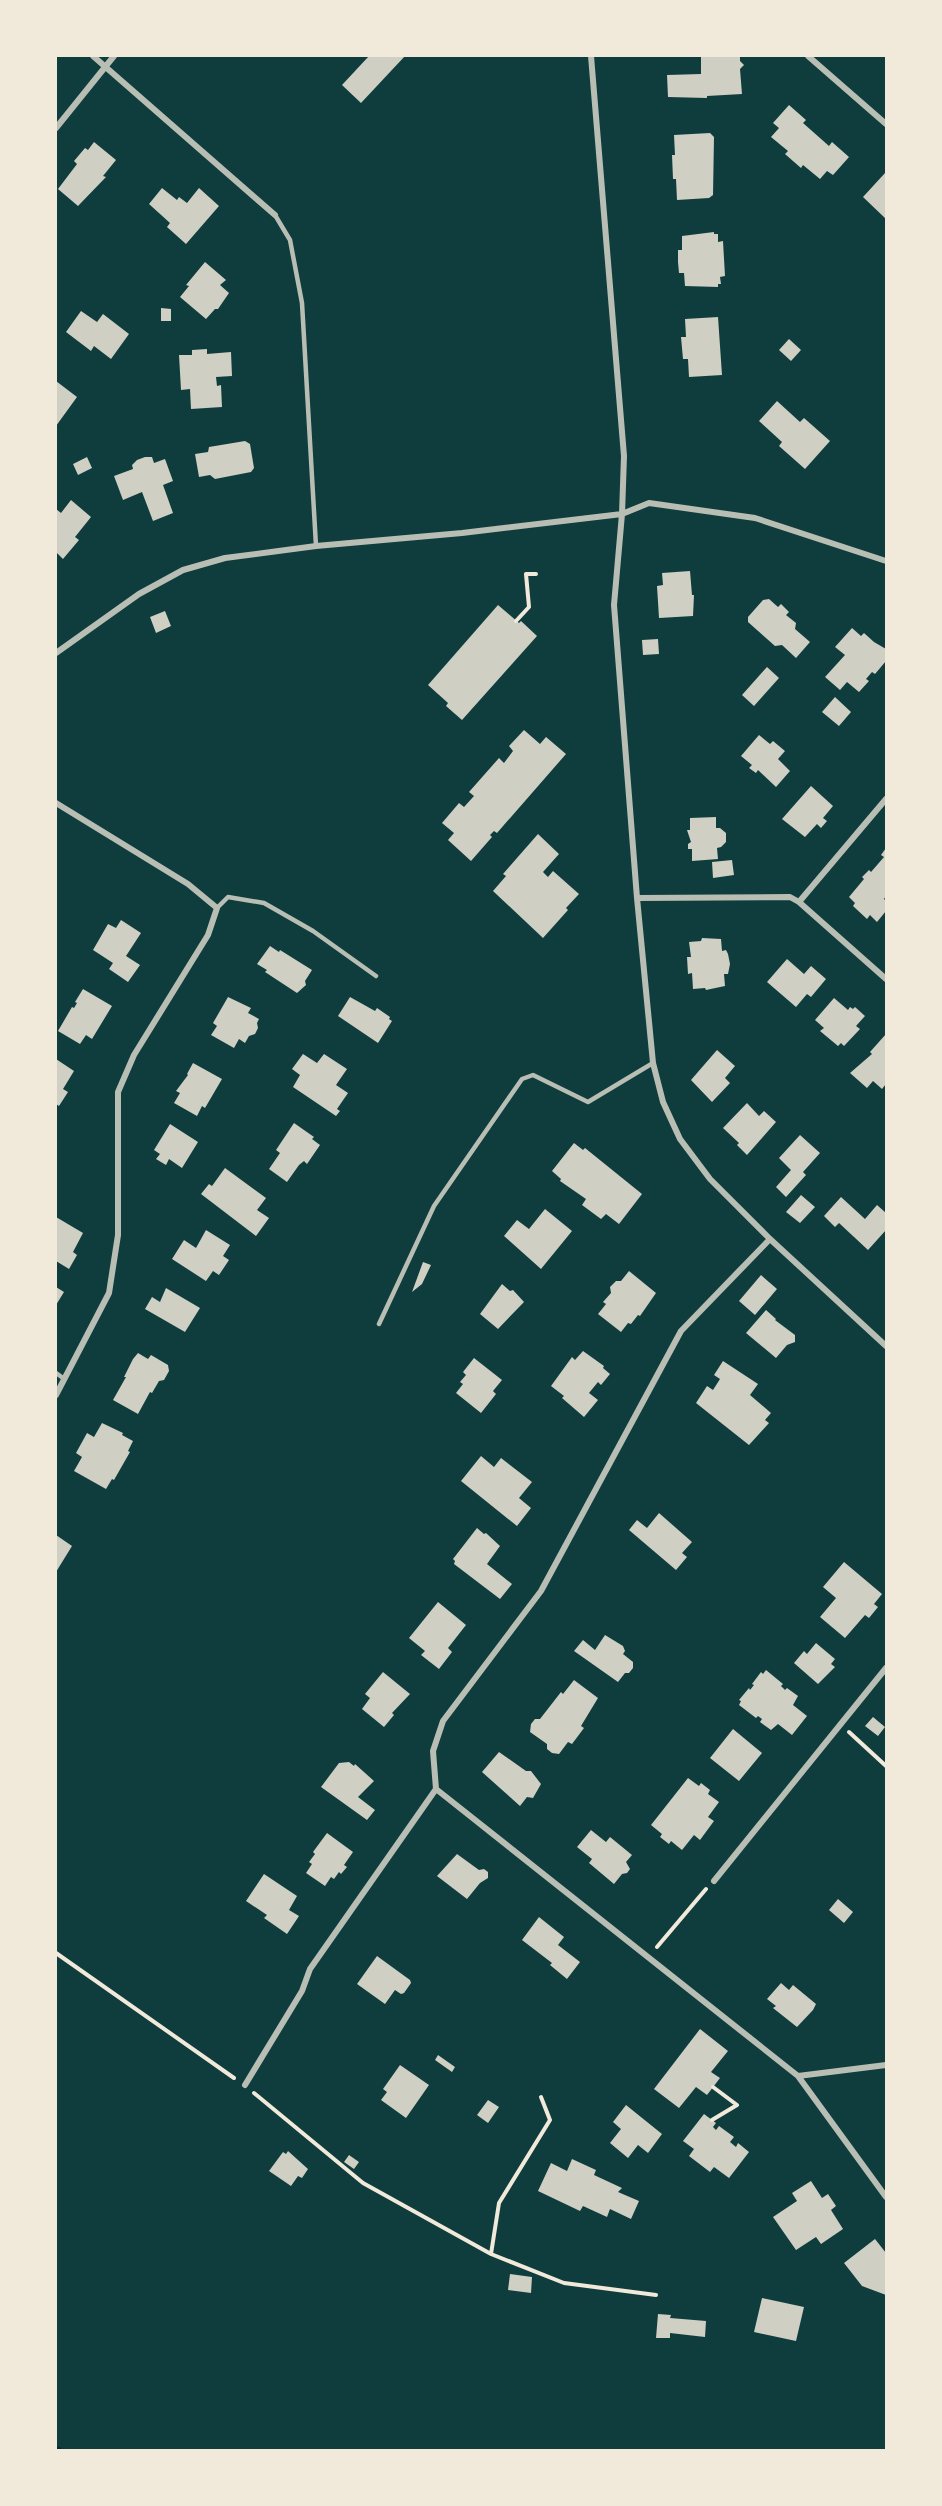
<svg xmlns="http://www.w3.org/2000/svg" width="942" height="2506" font-family="'Space Grotesk',sans-serif">
<rect width="100%" height="100%" fill="#0f3d3e"/>
<g fill="none" stroke-linecap="round" stroke-linejoin="round">
<path stroke="#0a2a2b" stroke-width="6" d="M56,2449L59,2450"/>
</g>
<path fill="#cfcfc3" d="M369,56H405L361,103L342,85Z
M701,56H740V61L744,65L740,69L742,94L707,96V98L668,97L667,75L701,74Z
M789,105L806,120L803,123L829,146L832,142L849,157L833,175L827,171L820,179L803,165L801,168L785,154L788,151L771,137L779,128L773,123Z
M710,133L714,137L713,195L709,198L677,200L676,179H673L672,155H675L674,135Z
M94,142L116,160L103,176L106,177L78,206L58,189L77,164L74,161L85,148L88,150Z
M885,173L886,174V219L863,197Z
M162,188L177,200L179,197L187,203L199,188L219,206L186,244L167,227L170,223L149,204Z
M714,232V234H718V242L723,241L725,276L720,277L721,284H718V287L685,286L684,273H679L678,262V250H682V236Z
M205,262L226,280L220,285L229,293L218,309H215L206,319L180,297L189,286L186,285Z
M161,308L171,309V321H161Z
M81,311L97,322L103,314L129,334L111,359L94,346L91,351L66,332Z
M718,317L722,375L689,377L688,359H683L681,337H686L685,319Z
M789,339L801,350L791,361L779,350Z
M207,349V354L231,352L232,376L216,377L217,386L221,385L222,407L191,409L190,389L181,390L179,355H192V350Z
M56,381L77,397L56,426Z
M777,401L800,422L804,418L830,441L805,469L779,446L782,442L759,421Z
M245,441L250,444L254,468L251,472L215,479L210,475L199,477L195,454L208,452L209,447Z
M87,457L92,468L78,475L73,464Z
M145,457H152L154,463L165,459L173,481L163,485L173,513L153,521L142,492L123,500L114,476L133,469L132,465L137,460Z
M71,500L91,517L75,537L79,540L63,559L56,552V509L61,513Z
M690,571L692,595H694L693,616L659,618L657,586L663,585L662,573Z
M769,599L778,607L781,604L789,612L786,615L796,623L795,629L810,642L796,658L782,645L775,646L748,622V617L763,600Z
M498,605L519,623L521,621L537,636L462,720L446,706L448,703L428,685Z
M165,611L171,626L156,633L150,617Z
M852,628L861,636L864,633L874,642L886,649V661L875,674L872,672L866,679L869,681L859,692L847,682L840,690L825,677L845,655L835,647Z
M658,639L659,654L643,655L642,640Z
M767,667L779,678L754,706L742,695Z
M835,697L851,712L839,726L822,712Z
M524,730L540,744L546,737L566,754L497,833L494,831L490,835L492,837L471,861L448,840L454,833L442,823L459,803L464,807L474,796L469,792L499,758L504,763L513,751L509,746Z
M759,735L770,744L773,741L785,751L778,759L790,771L776,787L758,770L756,773L749,768L752,765L741,756Z
M811,786L833,806L823,818L827,821L821,828L817,824L805,837L782,819Z
M716,817V828H720L726,833V842L721,847L717,848L718,859L692,861V849H688V844L691,842L687,830H690V818Z
M538,834L559,854L543,872L548,877L553,871L579,894L566,908L568,910L543,938L493,891L506,876L503,874Z
M886,848V896L884,899L886,901V911L877,922L870,915L867,919L853,906L855,903L849,897L864,879L862,877L869,870L871,872L884,857L881,855Z
M732,860L734,875L713,878L712,862Z
M121,920L141,933L126,956L140,965L128,982L109,969L113,963L93,950L108,924L116,928Z
M702,938L721,939L722,951L726,950L728,954L730,964L728,974H724L725,986L706,990L705,988L693,989L692,973L688,974L687,957H691L689,942L701,941Z
M270,946L279,952L280,950L312,970L305,981L306,985L297,993L265,972L267,970L257,964Z
M787,959L804,974L811,966L826,979L811,997L807,994L796,1007L767,982Z
M83,989L112,1006L92,1039L86,1035L80,1044L58,1031L72,1007L74,1008L77,1003L75,1002Z
M228,997L251,1008L248,1013L259,1019L257,1023L258,1028L255,1034L249,1036L245,1043L239,1039L234,1048L211,1035L217,1026L213,1023Z
M350,997L375,1011L377,1008L390,1017L389,1019L392,1021L378,1043L338,1016Z
M834,998L848,1010L850,1007L853,1009L855,1007L865,1016L856,1026L860,1029L844,1046L841,1043L838,1046L820,1031L824,1028L815,1020Z
M886,1034V1084L882,1089L873,1081L867,1088L850,1073L872,1054L870,1052Z
M717,1050L735,1066L725,1078L730,1083L712,1102L691,1080Z
M303,1054L317,1063L324,1054L347,1069L336,1085L348,1093L337,1109L340,1111L336,1116L293,1087L300,1075L292,1069Z
M56,1059L74,1071L63,1089L68,1092L59,1106L56,1104Z
M193,1063L222,1079L205,1108L202,1106L197,1116L174,1103L180,1093L176,1091L188,1075L187,1074Z
M747,1103L759,1116L764,1111L776,1122L747,1155L737,1145L739,1143L723,1128Z
M294,1123L314,1137L312,1139L320,1145L307,1164L304,1161L299,1165L287,1182L269,1169L280,1153L276,1150Z
M170,1124L198,1142L182,1168L169,1159L166,1165L156,1159L160,1154L154,1150Z
M800,1135L820,1153L803,1172L806,1175L786,1197L776,1187L791,1170L779,1158Z
M574,1143L583,1150L585,1148L642,1194L619,1224L606,1214L601,1219L582,1205L586,1199L560,1181L561,1179L552,1171Z
M225,1168L266,1198L257,1210L269,1218L256,1236L201,1194L209,1184L212,1186Z
M801,1195L815,1207L800,1223L786,1212Z
M841,1197L865,1219L877,1205L886,1213V1230L868,1250L839,1223L835,1227L824,1216Z
M545,1209L572,1231L541,1269L504,1236L517,1220L529,1229Z
M56,1217L83,1233L73,1252L77,1255L69,1269L56,1261Z
M206,1230L230,1245L223,1256L229,1260L219,1275L213,1271L206,1281L172,1259L184,1240L196,1248Z
M423,1262L431,1265L422,1284L412,1292Z
M629,1271L656,1293L640,1316L638,1315L631,1324L628,1323L621,1332L598,1314L606,1304L603,1302L611,1293L610,1287L616,1281H621Z
M761,1275L777,1289L755,1315L739,1301Z
M502,1284L510,1291L513,1290L524,1302L498,1329L480,1314Z
M56,1287L64,1292L56,1305Z
M166,1288L200,1308L185,1332L145,1309L152,1297L160,1302Z
M766,1310L776,1319L775,1320L795,1335V1342L787,1345L776,1358L746,1333Z
M583,1351L604,1366L603,1368L610,1374L601,1385L598,1382L589,1393L598,1400L584,1417L562,1398L564,1396L551,1386L572,1357L575,1360Z
M138,1353L148,1359L151,1355L168,1365L169,1371L164,1380L159,1381L152,1393L150,1392L138,1414L113,1400L126,1377H124L133,1359Z
M474,1358L502,1380L493,1391L496,1394L481,1413L456,1393L463,1384L460,1382L466,1375L463,1372Z
M723,1361L758,1384L750,1395L771,1413L765,1420L769,1423L749,1445L696,1403L707,1386L713,1390L720,1379L714,1375Z
M102,1423L123,1433L122,1435L133,1441L128,1451L130,1452L114,1480L112,1479L106,1489L74,1471L82,1457L76,1453L87,1433L94,1437Z
M481,1456L494,1467L501,1458L532,1482L519,1498L531,1508L517,1526L461,1481Z
M659,1513L692,1542L682,1553L687,1557L676,1570L629,1530L637,1520L647,1528Z
M477,1528L484,1534L486,1533L500,1546L487,1564L512,1584L500,1599L454,1564L455,1561L453,1559Z
M56,1535L72,1546L56,1572Z
M844,1562L882,1594L874,1604L878,1607L869,1618L865,1615L845,1638L820,1617L836,1598L823,1587Z
M438,1602L466,1625L448,1648L452,1652L439,1669L421,1655L425,1651L409,1638Z
M605,1635L623,1646L625,1651L623,1654L633,1662V1668L629,1673H625L618,1682L574,1651L583,1640L595,1650Z
M816,1643L835,1659L831,1664L835,1667L818,1684L794,1663L804,1651L807,1654Z
M766,1670L783,1684L781,1686L785,1690L787,1688L798,1696L793,1705L807,1716L792,1735L778,1724L771,1730L760,1722L762,1719L758,1716L756,1718L739,1705L741,1701L739,1700L749,1688L750,1690L754,1685L752,1684L761,1672L763,1674Z
M383,1672L410,1694L392,1713L394,1715L384,1727L362,1709L370,1698L365,1694Z
M574,1680L598,1698L581,1726L584,1728L572,1744L568,1742L559,1754L552,1753L547,1749V1744L530,1732L531,1724L535,1719H540L561,1692L563,1694Z
M873,1717L885,1727L878,1736L865,1726Z
M733,1729L762,1753L739,1781L710,1758Z
M499,1752L526,1771H531L541,1784L533,1798L527,1797L520,1806L482,1772Z
M349,1762L354,1766L355,1764L374,1781L358,1797L375,1810L367,1820L321,1787L339,1763Z
M688,1778L699,1786L701,1783L710,1790L708,1794L719,1802L708,1817L714,1821L700,1840L694,1835L682,1850L671,1841L669,1844L660,1837L662,1834L651,1825Z
M591,1830L606,1842L610,1837L632,1855L626,1862L630,1869L627,1873L622,1874L614,1884L589,1863L592,1859L577,1847Z
M327,1833L353,1852L344,1865L347,1867L341,1874L339,1872L334,1879L331,1877L325,1886L306,1873L312,1864L309,1862L315,1854L313,1852Z
M457,1854L479,1870L484,1869L488,1872V1878L480,1883L467,1899L437,1876Z
M264,1874L297,1896L289,1910L299,1916L287,1934L264,1918L267,1915L246,1901Z
M838,1899L853,1912L844,1923L829,1910Z
M539,1917L564,1937L558,1945L580,1962L567,1979L550,1965L552,1963L522,1940Z
M377,1956L410,1980L411,1983L404,1993L401,1994L395,1990L385,2004L357,1984Z
M781,1983L789,1990L793,1985L816,2004L813,2010L797,2027L773,2008L776,2006L767,1999Z
M700,2029L728,2051L711,2072L720,2078L707,2095L696,2087L679,2108L654,2089Z
M438,2055L455,2067L452,2072L435,2060Z
M400,2065L429,2085L406,2118L381,2100L387,2092L383,2089Z
M488,2100L499,2107L488,2123L477,2115Z
M626,2105L662,2134L648,2153L638,2145L628,2158L610,2143L621,2129L613,2122Z
M704,2114L716,2123L713,2127L716,2130L719,2126L734,2137L730,2142L736,2147L738,2143L749,2152L729,2178L714,2167L710,2172L689,2156L694,2149L683,2141Z
M288,2151L308,2169L302,2178L298,2176L291,2186L269,2171L283,2152L286,2154Z
M349,2155L359,2162L354,2169L344,2162Z
M572,2159L596,2170L594,2175L622,2188L618,2192L639,2201L631,2219L610,2209L607,2217L583,2206L580,2211L538,2191L551,2163L567,2171Z
M811,2181L822,2198L828,2194L836,2206L831,2210L843,2229L821,2244L816,2237L796,2250L773,2217L797,2201L792,2193Z
M875,2239L886,2253V2295L862,2286L844,2263Z
M510,2274L532,2277L531,2293L508,2290Z
M762,2298L804,2307L796,2341L754,2332Z
M658,2314L671,2315L670,2318L706,2321L705,2337L670,2333V2338H656Z"/>
<g fill="none" stroke-linecap="round" stroke-linejoin="round">
<path stroke="#f1e9da" stroke-width="4" d="M516,621L529,607L526,574H536
M849,1732L886,1766
M657,1947L706,1889
M56,1953L234,2078
M254,2093L363,2183L491,2254
M541,2097L550,2120L499,2203L491,2254L564,2283L656,2295
M712,2120L737,2105L713,2087"/>
<path stroke="#b8beb3" stroke-width="4.5" d="M275,215L290,240L302,303L316,546
M217,908L228,897L264,903L313,931L376,976
M379,1324L434,1206L522,1079L533,1075L588,1102L653,1063
M56,1373L63,1378"/>
<path stroke="#b8beb3" stroke-width="6" d="M93,56L275,215
M591,56L624,456L622,514L614,605L637,898L653,1063L663,1102L680,1139L710,1179L770,1239L886,1346
M808,56L886,124
M56,128L114,56
M56,653L139,594L183,570L225,558L316,546L462,533L622,514L649,503L755,518L886,561
M56,803L188,884L217,908L208,935L134,1055L118,1092V1235L109,1293L56,1395
M637,898L790,897L799,902L886,979
M799,902L886,799
M436,1789L798,2076L886,2065
M714,1881L886,1668
M798,2076L886,2197
M245,2085L302,1991L310,1969L436,1789L433,1751L443,1721L541,1591L681,1331L770,1239"/>
</g>
<rect width="942" height="2506" fill="none" stroke="#f1e9da" stroke-width="114"/>
</svg>
